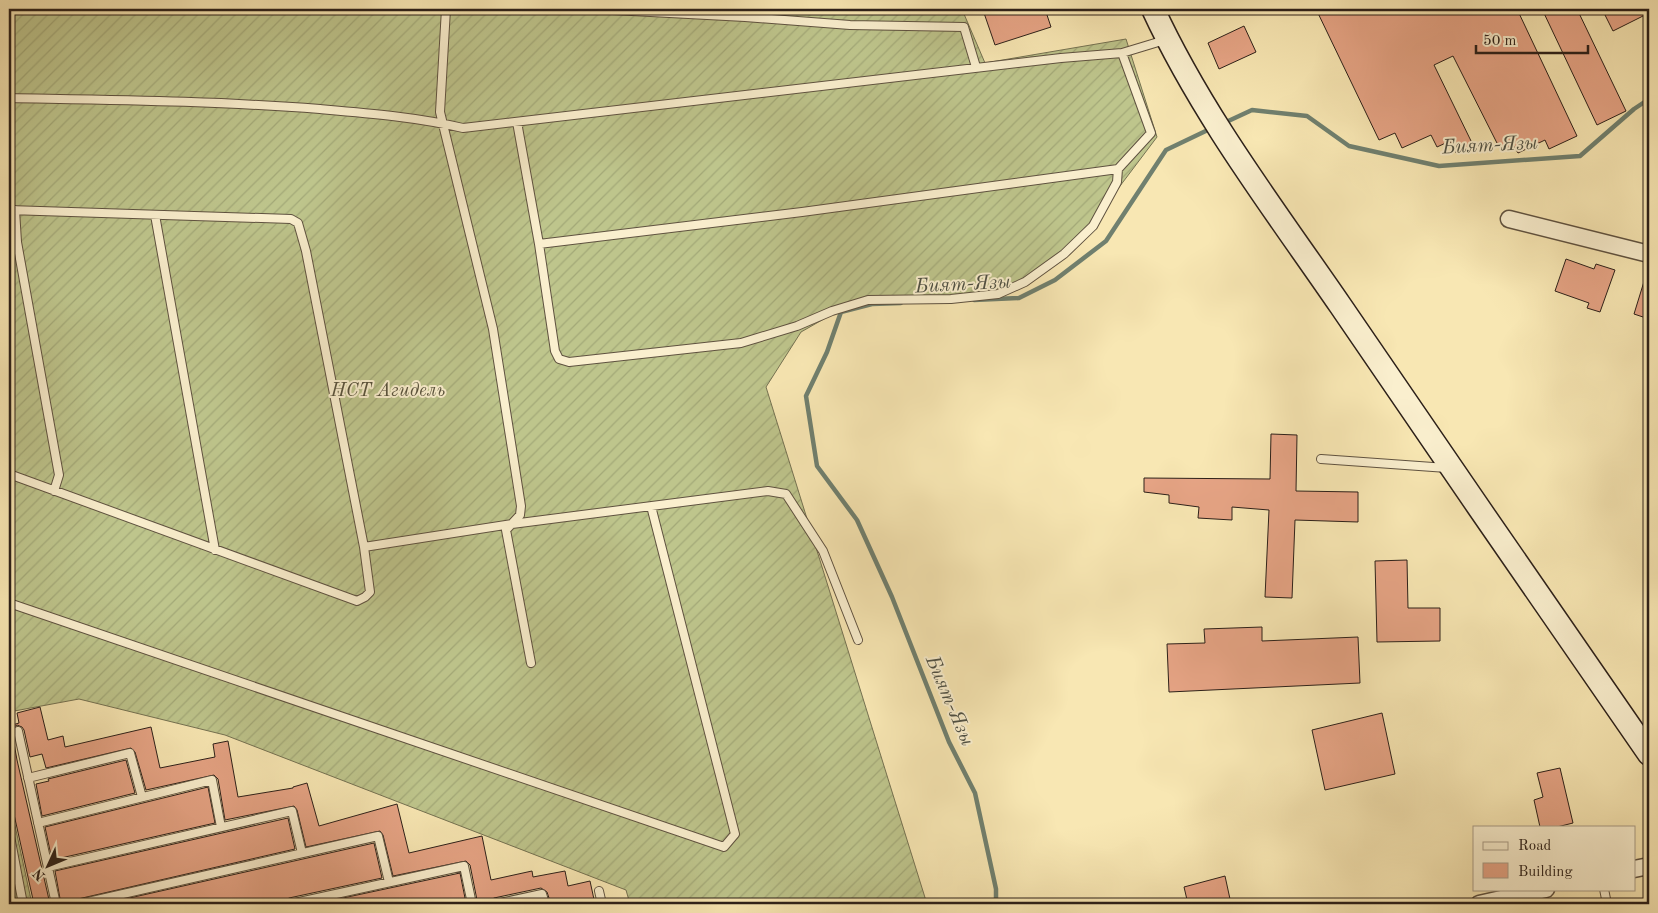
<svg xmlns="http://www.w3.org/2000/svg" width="1658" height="913" font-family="'Old Standard TT',serif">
<defs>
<pattern id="garden-furrows" width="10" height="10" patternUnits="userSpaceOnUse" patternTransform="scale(1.25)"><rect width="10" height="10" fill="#bec58c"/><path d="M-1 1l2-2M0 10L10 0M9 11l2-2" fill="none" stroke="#a3a978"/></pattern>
</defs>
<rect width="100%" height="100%" fill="#f8e7b3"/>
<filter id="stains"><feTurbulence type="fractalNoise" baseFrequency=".004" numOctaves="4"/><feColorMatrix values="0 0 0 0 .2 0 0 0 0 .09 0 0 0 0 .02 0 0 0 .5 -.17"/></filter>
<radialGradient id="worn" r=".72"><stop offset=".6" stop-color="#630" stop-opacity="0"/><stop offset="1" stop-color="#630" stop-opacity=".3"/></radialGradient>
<path fill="url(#garden-furrows)" stroke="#757252" d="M9,9H964V14L985,63L1126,39L1157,137L1083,235L1047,264L1011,286L964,296L850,304L801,332L766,387L927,904H803L804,899L779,904H630L626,890L225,735L79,699L9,712Z
M9,798L32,904H9Z"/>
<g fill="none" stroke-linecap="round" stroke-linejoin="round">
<path stroke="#70806f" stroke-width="4.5" d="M1224,123L1252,110L1307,116L1349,146L1439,166L1580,156L1634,109L1649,99
M974,300L1019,298L1055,280L1106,241L1166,150L1212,128
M901,303L872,304L841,312L827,352L806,396L817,466L857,520L892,597L949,742L975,793L996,889V904"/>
</g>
<path fill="#e6a485" stroke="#2c2019" d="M997,9H1045L1051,27L995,45L984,13Z
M1316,9H1517L1577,136L1549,149L1545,140L1518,153L1513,145L1501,151L1453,56L1434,65L1473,145L1456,153L1450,141L1437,147L1431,135L1402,148L1395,133L1379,140Z
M1542,9H1577L1626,111L1597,125Z
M1602,9H1649V13L1613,31Z
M1244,26L1256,52L1219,69L1208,43Z
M1566,259L1594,269L1596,264L1615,270L1600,312L1587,308L1589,303L1555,291Z
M1646,275H1649V319L1634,314Z
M1271,434L1297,435L1296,491L1358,492V522L1295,520L1292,598L1265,597L1269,510L1232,507V520L1198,518L1199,507L1169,503V495L1144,492V478L1270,479Z
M1407,560L1408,608H1440V641L1377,642L1375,561Z
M1262,627V641L1358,637L1360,683L1169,692L1167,644L1205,643L1204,629Z
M40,707L48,740L63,736L65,747L151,727L160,768L215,757L213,744L228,741L238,797L293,788V787L307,783L319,826L397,804L409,853L482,836L491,880L532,871L533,877L565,871L568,886L590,881L595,904H551L547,892L541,888L494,898L491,900L489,904H483L482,899L477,900L470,865L466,861L393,876L383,835L380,831L306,847L297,810L294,806L225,820L218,779L214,775L146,790L135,752L131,748L46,768L42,754L30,757L24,730L22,727L17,725L14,727L12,732L17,760L50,904H34L9,792V726L19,723L17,713Z
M1382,713L1395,774L1325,790L1312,730Z
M126,760L135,793L42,816L36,784L49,781L48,779Z
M1560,768L1573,823L1557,827H1540L1534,800L1543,797L1537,773Z
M208,787L215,823L52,860L45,827Z
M288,818L295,849L78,899L75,900L73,904H61L55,871Z
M374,843L382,878L289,898L286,900L284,904H274L273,900L254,904H103Z
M460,873L466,903L460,904H315Z
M1225,876L1230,899L1216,902L1217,904H1188L1184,887Z"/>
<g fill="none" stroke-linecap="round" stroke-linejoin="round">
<defs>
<path id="lane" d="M446,9L440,112L493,329L521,506L520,515L506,530L531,663
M594,9L745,17L850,25L964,27L976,67
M9,98C112,100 217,101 320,109C367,113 417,117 463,128L1061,58L1122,53L1165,40
M517,122L539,244L802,212L1118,169L1151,133L1122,53
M9,210L291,219L298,223L306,251L364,547
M15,210L17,242L59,475L54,491
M155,215L215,550
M539,244L555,351L559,359L569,362L741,343L797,326L832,311L868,300L951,299L998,294L1025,282L1064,254L1093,226L1117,182L1118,169
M1321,459L1447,468
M9,474L357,601L365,597L370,592L364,547L512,524L768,491L786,494L823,551L858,640
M9,603L724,847L735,834L651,506
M18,731L56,904
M28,778L130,753L142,797
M38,823L212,780L221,827
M9,831L23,904
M48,867L292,811L302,853
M1604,889L1607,904
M599,891L602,904
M79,904L378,836L389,882
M290,904L464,866L472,904
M495,904L542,894L545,904"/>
<path id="street" d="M1509,219L1649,254
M1634,869L1649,866
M1479,904L1546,889"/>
<path id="secondary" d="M1153,9C1202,115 1274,209 1340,305C1442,455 1546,605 1649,754"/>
</defs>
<use href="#lane" stroke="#5f5240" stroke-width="10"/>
<use href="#street" stroke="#5f5240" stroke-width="19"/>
<use href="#secondary" stroke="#2c2019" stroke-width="25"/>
<use href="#lane" stroke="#faefce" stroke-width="8"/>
<use href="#street" stroke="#faefce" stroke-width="16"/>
<use href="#secondary" stroke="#faefce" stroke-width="22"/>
</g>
<g text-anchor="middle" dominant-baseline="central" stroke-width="4" stroke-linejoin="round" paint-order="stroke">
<g font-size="19" font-style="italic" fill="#58523c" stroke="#faefce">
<text x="388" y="391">НСТ Агидель</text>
</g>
<g font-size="20" font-style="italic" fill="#4e5044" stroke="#faefce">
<text transform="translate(1490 146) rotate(-3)">Бият-Язы</text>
<text transform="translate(963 285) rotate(-3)">Бият-Язы</text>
<text transform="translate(949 701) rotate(67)">Бият-Язы</text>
</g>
</g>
<rect width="1658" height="913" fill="none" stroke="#f8e7b3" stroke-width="30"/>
<rect x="10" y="10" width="1638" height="893" fill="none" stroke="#2c2019" stroke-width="2.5"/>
<rect x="15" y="15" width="1628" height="883" fill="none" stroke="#2c2019"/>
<rect x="1473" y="826" width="162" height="65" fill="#faefce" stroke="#a89c86"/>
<rect x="1483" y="842" width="25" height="8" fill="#faefce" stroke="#a89c86"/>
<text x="1518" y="850" font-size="15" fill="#2c2019">Road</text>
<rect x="1483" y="863" width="25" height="15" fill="#e6a485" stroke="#a89c86"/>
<text x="1518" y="876" font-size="15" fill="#2c2019">Building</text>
<g transform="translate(48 866) rotate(226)" stroke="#faefce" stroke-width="4" paint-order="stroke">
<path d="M0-4L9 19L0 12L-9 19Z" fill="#2c2019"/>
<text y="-8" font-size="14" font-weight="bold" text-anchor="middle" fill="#2c2019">N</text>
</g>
<path d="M1476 45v8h112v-8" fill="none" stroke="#2c2019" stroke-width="2.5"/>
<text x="1483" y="45" font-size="15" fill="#2c2019" stroke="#faefce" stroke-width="4" paint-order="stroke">50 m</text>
<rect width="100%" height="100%" filter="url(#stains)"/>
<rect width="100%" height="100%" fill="url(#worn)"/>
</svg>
